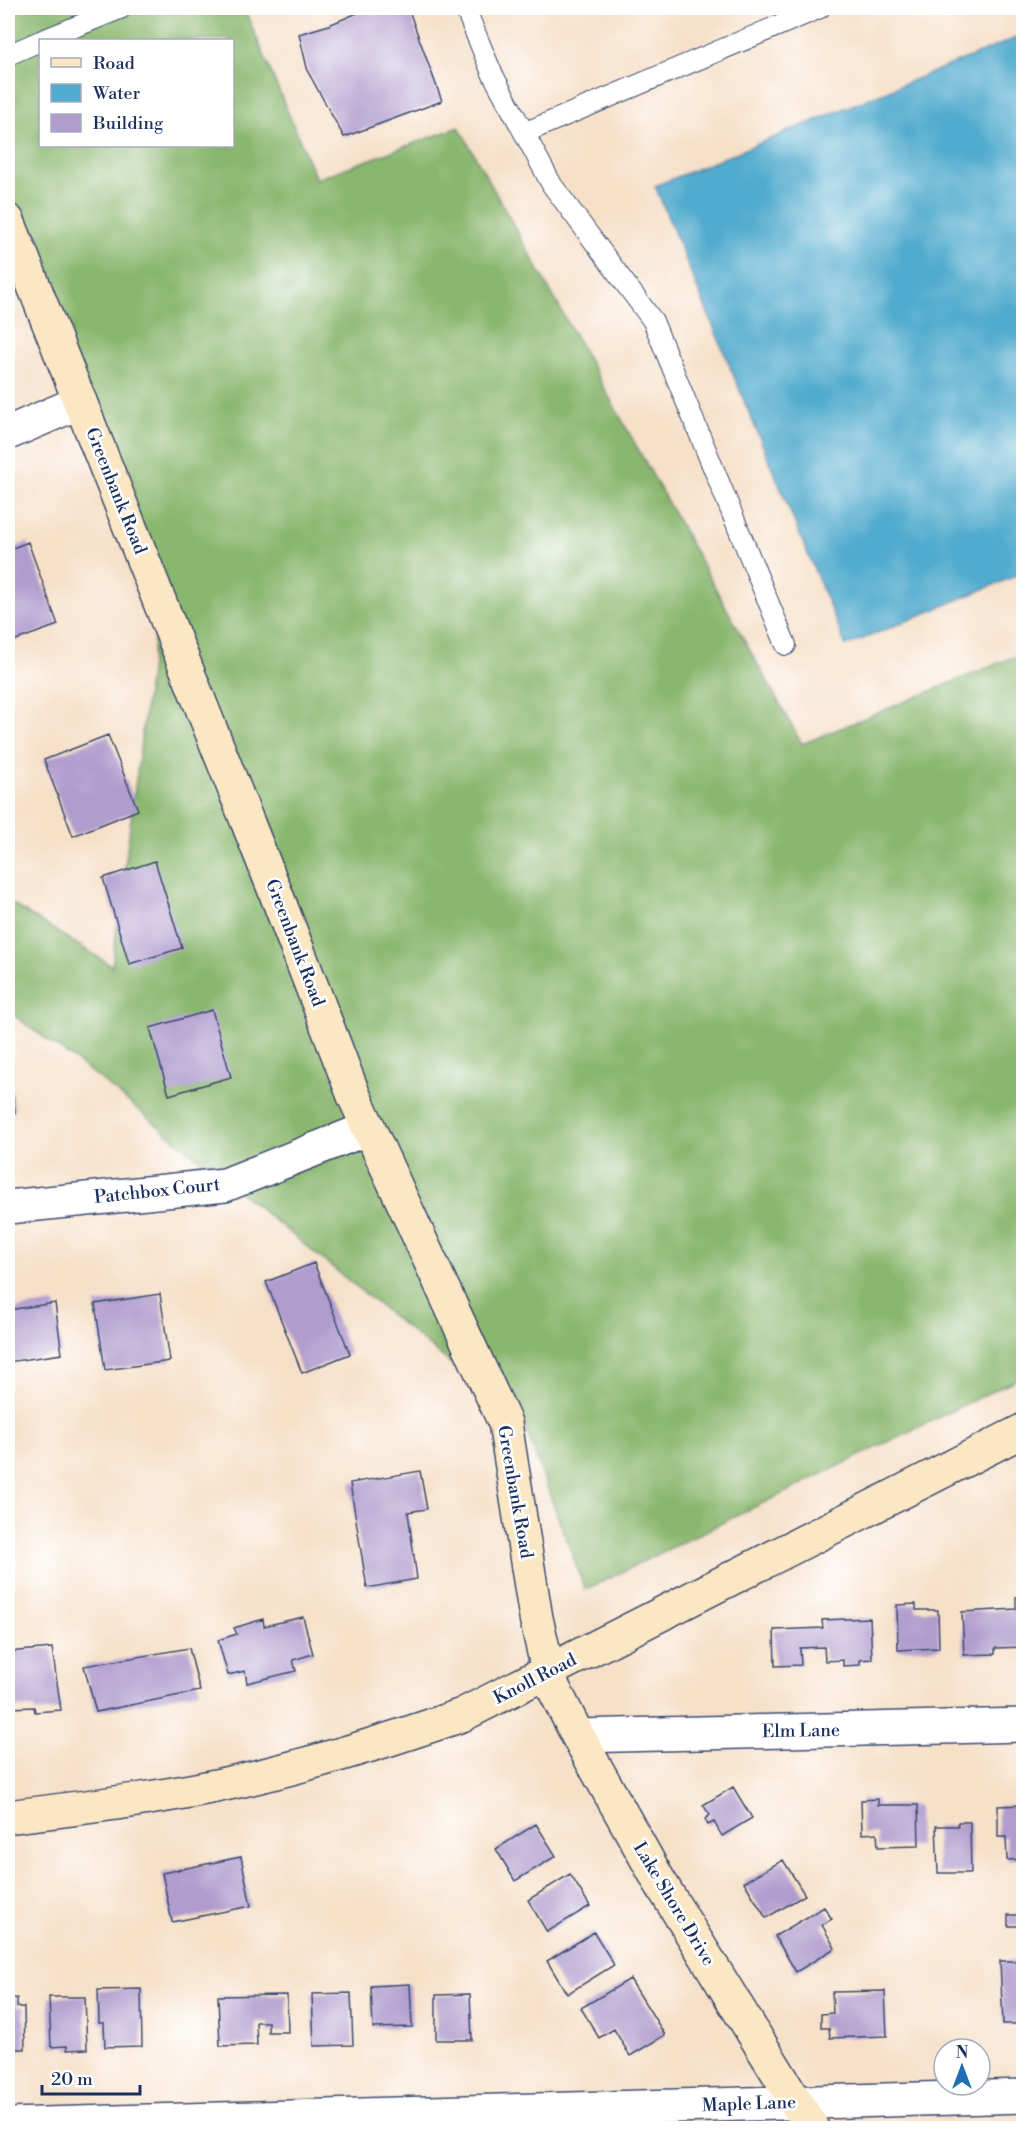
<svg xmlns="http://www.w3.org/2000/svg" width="1031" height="2136" font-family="'Libre Bodoni',serif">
<rect width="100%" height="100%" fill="#fff"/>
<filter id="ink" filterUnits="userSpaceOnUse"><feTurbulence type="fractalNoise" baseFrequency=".0167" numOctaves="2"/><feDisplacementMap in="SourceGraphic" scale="12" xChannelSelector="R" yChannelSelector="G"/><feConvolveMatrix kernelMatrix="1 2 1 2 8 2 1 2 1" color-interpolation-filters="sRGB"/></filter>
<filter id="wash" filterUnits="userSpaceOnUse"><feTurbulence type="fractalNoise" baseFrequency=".008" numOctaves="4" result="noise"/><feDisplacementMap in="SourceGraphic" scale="24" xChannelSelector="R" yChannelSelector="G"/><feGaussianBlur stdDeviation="1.35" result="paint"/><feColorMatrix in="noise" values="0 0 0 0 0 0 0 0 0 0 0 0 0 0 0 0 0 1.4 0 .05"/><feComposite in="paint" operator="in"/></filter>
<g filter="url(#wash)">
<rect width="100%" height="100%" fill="#f6e0c8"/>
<path fill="#8ab76e" stroke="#527366" stroke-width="1.5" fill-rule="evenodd" d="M8,8H244L316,179L459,127L802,744L1023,653V1376L585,1590L523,1422L99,1078L8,1011V901L112,966L162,578L8,218ZM40,40H232V146H40Z"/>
<path fill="#51abce" stroke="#366d96" stroke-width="1.5" d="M1023,35V573L846,646L655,186Z"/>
<g id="blocks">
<path fill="#b09dce" d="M369,8H408L442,101L344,137L308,72L299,34L329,25Z
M28,542L58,625L8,643V550Z
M108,735L138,810L73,836L44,760Z
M155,861L182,948L129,964L103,878Z
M212,1010L231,1077L169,1095L150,1028Z
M8,1067L15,1112L8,1113Z
M314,1263L350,1354L302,1373L266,1282Z
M160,1294L170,1361L105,1370L95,1304Z
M55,1303L62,1354L8,1362V1310Z
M420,1471L427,1509L408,1512L417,1579L367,1588L350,1483Z
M1024,1596V1647L995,1648V1654L964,1655L962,1612L1016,1609V1597Z
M916,1604V1610H938L939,1648L898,1650L897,1605Z
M303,1617L313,1654L293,1660L296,1671L247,1683L245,1671L228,1675L218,1640L237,1634L234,1628L263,1619L264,1626Z
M870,1618L872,1659L860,1660V1665L843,1666V1660L825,1661L824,1647L800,1648L801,1665L775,1666L774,1630L823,1628L822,1620Z
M52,1648L61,1710L35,1712L34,1707L11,1708L12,1715H8V1652Z
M189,1648L200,1691L96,1712L84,1666Z
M733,1787L752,1818L722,1836L714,1822L708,1825L705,1819L710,1815L703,1805Z
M878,1799V1805H918L919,1846L878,1847L877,1833L862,1834L861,1800Z
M1024,1805V1859L1007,1860L1006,1837H998V1806Z
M958,1822H970L971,1873H938L936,1826H958Z
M536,1824L556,1856L515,1881L496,1849Z
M241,1857L251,1906L172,1922L162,1873Z
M783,1860L805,1895L766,1918L744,1882Z
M570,1874L590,1906L547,1932L528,1900Z
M824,1907L832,1919L822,1925L835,1948L796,1972L775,1936Z
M1008,1915H1022V1926H1008Z
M594,1932L614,1965L567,1994L547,1961Z
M1000,1961H1023L1024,2024H1003Z
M630,1979L665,2035L630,2056L614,2029L599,2038L581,2008Z
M410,1984L412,2027L373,2028L371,1986Z
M141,1989L142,2046L105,2047L104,2023H99L98,1990Z
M885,1991L887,2036L830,2038L829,2028H821V2014L833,2013L832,1992Z
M351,1993L353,2045L314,2046L312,1994Z
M470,1994L472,2040H436V1995Z
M287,1995L288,2032H268V2022H256L257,2045L220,2046L218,1996Z
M49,1997H85L87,2049L67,2050V2046L51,2047Z
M17,1998V2007H24L25,2049H8V1999Z"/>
</g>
</g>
<g filter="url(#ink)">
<use href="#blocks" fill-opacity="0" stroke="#3c4a6e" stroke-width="1.5"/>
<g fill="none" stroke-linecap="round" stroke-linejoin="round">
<defs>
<path id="lane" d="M465,8L492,73L552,185L653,321L786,645
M43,40L122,8
M8,55L40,41
M524,133L820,8"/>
<path id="street" d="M8,433L80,402
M8,1207L225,1185L369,1128
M578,1736L1024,1725
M8,2125L1024,2096"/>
<path id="secondary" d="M8,221L275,891L354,1096L505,1423L536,1618L551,1683L578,1736L658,1879L812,2128
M8,1817C86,1807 166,1798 243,1780C317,1763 390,1740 462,1715L1024,1430"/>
</defs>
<use href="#lane" stroke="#3c4a6e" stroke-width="22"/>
<use href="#street" stroke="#3c4a6e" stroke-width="36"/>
<use href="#secondary" stroke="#3c4a6e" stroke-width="36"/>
<use href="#lane" stroke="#fff" stroke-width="20"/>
<use href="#street" stroke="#fff" stroke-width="33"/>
<use href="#secondary" stroke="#fbe7c3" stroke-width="33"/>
</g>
</g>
<g text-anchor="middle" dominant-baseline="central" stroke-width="5" stroke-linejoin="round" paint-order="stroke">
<g font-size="18" fill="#1b2f5e" stroke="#fff">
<text transform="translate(116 491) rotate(68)">Greenbank Road</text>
<text transform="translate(295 943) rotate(69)">Greenbank Road</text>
<text transform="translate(157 1191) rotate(-6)">Patchbox Court</text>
<text transform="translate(515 1492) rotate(80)">Greenbank Road</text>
<text transform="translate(535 1679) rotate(-27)">Knoll Road</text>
<text transform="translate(801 1731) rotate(-1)">Elm Lane</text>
<text transform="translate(674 1904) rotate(59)">Lake Shore Drive</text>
<text transform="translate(749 2104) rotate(-2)">Maple Lane</text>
</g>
</g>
<rect width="1031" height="2136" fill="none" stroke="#fff" stroke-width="30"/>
<rect x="39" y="39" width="195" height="108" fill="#ffffff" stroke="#a4acbf" stroke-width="1.5"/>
<rect x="51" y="58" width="30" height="9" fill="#fbe7c3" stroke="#a4acbf" stroke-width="1.5"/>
<text x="93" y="69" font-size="18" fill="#1b2f5e">Road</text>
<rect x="51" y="84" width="30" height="18" fill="#51abce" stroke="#a4acbf" stroke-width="1.5"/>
<text x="93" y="99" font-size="18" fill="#1b2f5e">Water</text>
<rect x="51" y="114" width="30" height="18" fill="#b09dce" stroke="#a4acbf" stroke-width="1.5"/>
<text x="93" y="129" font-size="18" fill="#1b2f5e">Building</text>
<g transform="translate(962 2067)"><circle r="28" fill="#ffffff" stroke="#a4acbf" stroke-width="1.5"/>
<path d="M0-4.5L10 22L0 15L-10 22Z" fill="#1f6fb2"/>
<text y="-9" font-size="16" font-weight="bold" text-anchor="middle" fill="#1b2f5e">N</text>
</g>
<path d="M42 2085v9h98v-9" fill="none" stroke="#1b2f5e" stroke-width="3"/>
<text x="51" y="2085" font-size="18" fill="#1b2f5e" stroke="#ffffff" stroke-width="4.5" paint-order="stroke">20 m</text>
</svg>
